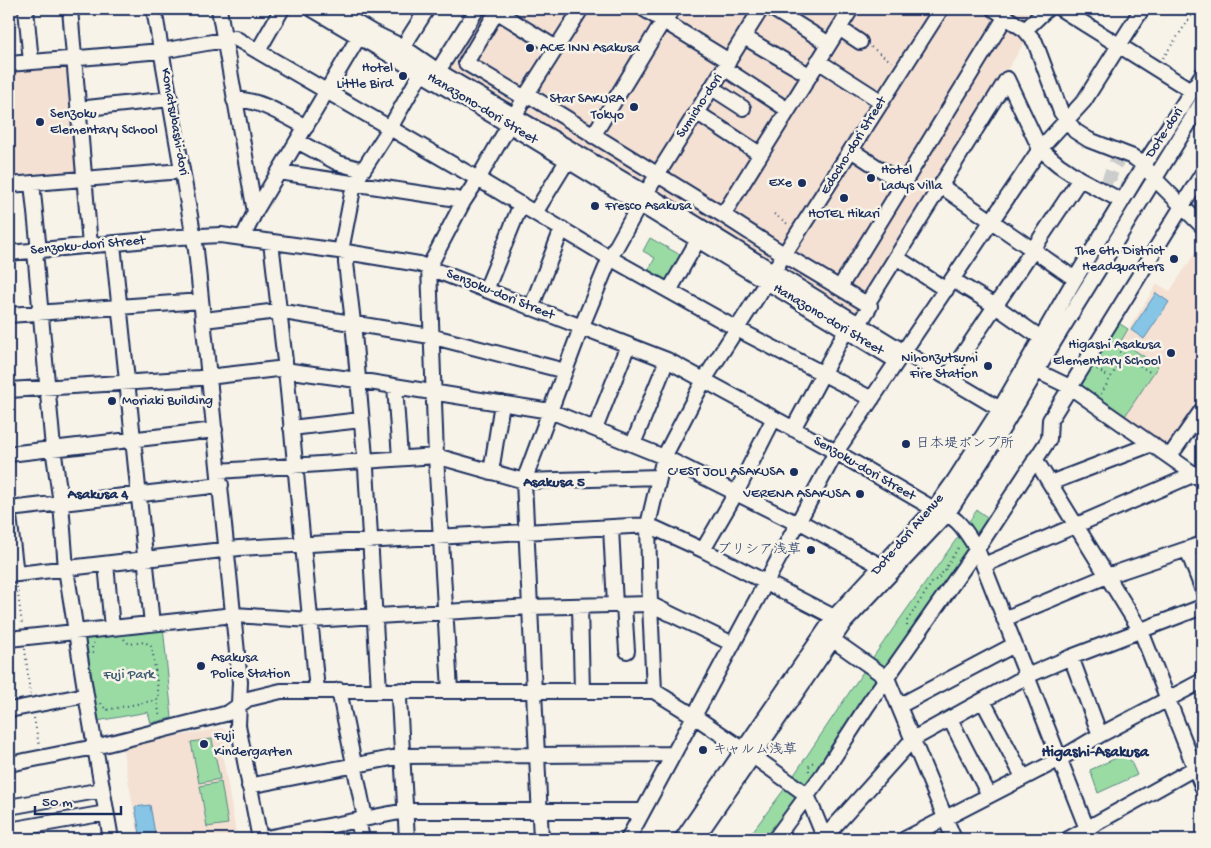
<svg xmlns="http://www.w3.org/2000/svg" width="1211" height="848" font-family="'Gochi Hand','Klee One',sans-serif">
<rect width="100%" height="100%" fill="#f7f3e8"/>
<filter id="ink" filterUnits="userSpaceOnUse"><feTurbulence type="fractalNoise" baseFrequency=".02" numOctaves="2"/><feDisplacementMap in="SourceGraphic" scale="10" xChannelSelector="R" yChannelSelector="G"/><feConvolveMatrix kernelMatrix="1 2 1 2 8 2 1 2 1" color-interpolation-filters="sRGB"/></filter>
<g filter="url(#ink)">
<path fill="#f4e1d3" d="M480,9H1045L855,317L443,68Z
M68,68L76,172L9,177V72Z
M1201,244L1202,398L1171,444L1167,446L1125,416L1158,366L1121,341L1157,284L1170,291Z
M222,728L228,732L231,748L222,751L237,839H139L122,746Z"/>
<path fill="#9adba4" stroke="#5a8581" d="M650,238L684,257L668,285L647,273L655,258L643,251Z
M1117,322L1128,329L1121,341L1158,366L1125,416L1078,385Z
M977,510L990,519L886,669L863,698L807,786L767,839H747L786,787L871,660Z
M163,626L172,718L151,723L148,712L97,721L84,636Z
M212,739L220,779L199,783L191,742Z
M1127,753L1137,775L1098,793L1090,770Z
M221,782L228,824L207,827L200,786Z"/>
<path fill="#86c5e6" stroke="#5b89b0" d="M1156,293L1169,302L1144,339L1131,330Z
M150,805L156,839H141L135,807Z"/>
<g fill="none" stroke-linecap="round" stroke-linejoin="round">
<path stroke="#cbcccc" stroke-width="14" stroke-dasharray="14 7" stroke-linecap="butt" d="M1122,153L1113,168L1109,179L1111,183L1127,193"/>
<defs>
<path id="minor" d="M26,9L31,62
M70,9L90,246
M154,9L196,250L240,682L238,725L260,839
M219,9L255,212
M312,9L517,130L890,357L904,352
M333,9L372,32L403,47L438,71L646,193L904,352L1000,409
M493,9L556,48
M644,9L729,61
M773,9L829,44
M994,9L1025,30L1035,42L1061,112L1075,131L1089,140L1133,157L1144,165L1154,178L1202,226
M1061,9L1192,91
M497,11L466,63L525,98
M839,28L860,42
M1025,30L1047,9
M744,37L809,75
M403,47L427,9
M258,51L282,9
M818,61L882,102
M9,64L161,51L235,38L478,179L610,258L737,329L872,399
M724,68L788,110
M438,71L477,9
M712,88L743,108
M527,94L723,215L785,255L870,306L859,324
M234,100C255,97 287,117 306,127
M78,109L170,99
M696,112L760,154
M593,136L663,21L673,9
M297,141L338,163L363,170
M851,150L903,184
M279,172L457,199L463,202
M32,183L39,251
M9,185L182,171
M941,186L1075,279
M535,213L567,161
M723,215L851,9
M243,237L255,212L364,28
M271,242L286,370L317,690
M113,244L152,624
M35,251L53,448L61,503L66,569L86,695L111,839
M341,251L354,184L390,128L421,73
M346,252V263L353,322L366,468L379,690
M9,253L180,237L221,235L346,252L419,264L667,360L836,452L934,509C958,516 964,529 977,549L1091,839
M896,257L946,290
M953,280L994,305L1041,338
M840,287L1006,16
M486,290L521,204
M669,291L698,240
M867,304L1007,79L1040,149L1059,165L1080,179L1122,201
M531,308L562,229
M9,315L201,301
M204,320L278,311L430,336L565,371
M1037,371L1070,387L1201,479
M947,378L1080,179
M395,386L400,458
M9,390L199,378L277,369L357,380L550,411L664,457L798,524H804L881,566
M291,428L361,420
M595,429L628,345
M793,429L846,330
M633,444L667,360
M9,454L215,430
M1170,456L1202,410
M1035,459L1141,631L1202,786
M219,471L436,456L524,481L659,477
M491,472L502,403
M1050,483L1152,444
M9,509L221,485
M9,516L16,574
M611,528L615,605
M1187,549L1202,588
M703,550L736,493L774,418
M106,564L112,628
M984,565L1195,474
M9,575L239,548L648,525L703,550L834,617
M624,605L627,651
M580,606L582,691
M1004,619L1107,576L1202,544
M9,639L234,615L311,620L530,607L650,604L733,644
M833,640L887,678L954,839
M1071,657L1100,735
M339,690L365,818
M401,690L399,699L407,839
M450,690L436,456L429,267L463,202L478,179L527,94L581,9
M654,691L650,604L648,525L664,457L704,380L941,9
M983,701L1023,777
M899,706L1014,645
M9,710L86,695
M950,719L989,795
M9,764L95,747L221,715L228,713L248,699L281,691H654L694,716L753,756L807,795L825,839
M249,786L402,756L673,754
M9,807L102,790
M358,820L362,839
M9,830L106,813
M824,838L913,739L1027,676L1071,657L1202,607
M261,839L405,811H642
M541,839L524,481L581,328L610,258L646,193L761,9
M628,839L836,452L1040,149L1084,101L1142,9
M682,839L834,617L934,509L954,481L1000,409L1075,279L1144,165L1202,75
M696,839L845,622L948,513L1000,433L1055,340L1202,102
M775,839L823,774L867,706L977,549L1049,439L1050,420L1202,174
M905,839L1060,759L1100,735L1202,681
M1068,839L1202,764"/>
</defs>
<use href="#minor" stroke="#1b2f5e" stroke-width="18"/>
<path stroke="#1b2f5e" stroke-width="2" stroke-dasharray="1 4" stroke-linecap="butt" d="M871,47L892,62
M1163,58L1196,9
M774,214L789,225
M1111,346L1151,373
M1097,369L1109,377
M1101,394L1124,355
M946,570L945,569L960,545
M17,587L22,624
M907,626V621L933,581L938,579L945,569
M124,639L129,644L145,642L152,647L159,697L157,700L160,718
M25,649L30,694
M93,653L92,647L94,643
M101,703L106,710L157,700
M34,718L39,745
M809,771L808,768L811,763L816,762"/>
<use href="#minor" stroke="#f7f3e8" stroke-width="14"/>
</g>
</g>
<g fill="#1b2f5e" stroke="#f7f3e8" stroke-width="2">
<circle cx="530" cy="48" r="5"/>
<circle cx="403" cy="76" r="5"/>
<circle cx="634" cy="107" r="5"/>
<circle cx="40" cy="122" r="5"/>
<circle cx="871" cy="178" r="5"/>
<circle cx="802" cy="183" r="5"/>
<circle cx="844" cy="198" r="5"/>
<circle cx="595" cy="206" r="5"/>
<circle cx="1174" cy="259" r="5"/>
<circle cx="1171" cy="353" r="5"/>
<circle cx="988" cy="366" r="5"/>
<circle cx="112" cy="401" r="5"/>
<circle cx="906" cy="444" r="5"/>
<circle cx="794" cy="472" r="5"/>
<circle cx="860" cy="494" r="5"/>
<circle cx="811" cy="550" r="5"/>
<circle cx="201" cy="666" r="5"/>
<circle cx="204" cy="744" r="5"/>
<circle cx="703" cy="750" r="5"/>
</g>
<g text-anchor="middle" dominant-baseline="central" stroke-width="5" stroke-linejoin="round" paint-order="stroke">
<g font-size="14" fill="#1b2f5e" stroke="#f7f3e8" text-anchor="start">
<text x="540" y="48">ACE INN Asakusa</text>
<text x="393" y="68" text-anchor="end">Hotel<tspan x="393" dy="16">Little Bird</tspan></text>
<text x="624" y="99" text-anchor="end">Star SAKURA<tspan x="624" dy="16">Tokyo</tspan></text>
<text x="50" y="114">Senzoku<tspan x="50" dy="16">Elementary School</tspan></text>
<text x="881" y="170">Hotel<tspan x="881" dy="16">Ladys Villa</tspan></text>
<text x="792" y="183" text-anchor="end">Exe</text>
<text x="605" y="206">Fresco Asakusa</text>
<text x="844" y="214" text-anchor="middle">HOTEL Hikari</text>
<text x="1164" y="251" text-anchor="end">The 6th District<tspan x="1164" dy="16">Headquarters</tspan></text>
<text x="1161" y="345" text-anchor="end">Higashi Asakusa<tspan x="1161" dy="16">Elementary School</tspan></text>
<text x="978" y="358" text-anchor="end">Nihonzutsumi<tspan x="978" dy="16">Fire Station</tspan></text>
<text x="122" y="401">Moriaki Building</text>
<text x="916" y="444">日本堤ポンプ所</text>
<text x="784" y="472" text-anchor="end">C'EST JOLI ASAKUSA</text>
<text x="850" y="494" text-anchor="end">VERENA ASAKUSA</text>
<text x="801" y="550" text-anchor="end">ブリシア浅草</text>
<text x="211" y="658">Asakusa<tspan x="211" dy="16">Police Station</tspan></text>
<text x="214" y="736">Fuji<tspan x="214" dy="16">Kindergarten</tspan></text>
<text x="713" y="750">キャルム浅草</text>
</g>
<g font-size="14" fill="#1b2f5e" stroke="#f7f3e8">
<text transform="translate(700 106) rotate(-57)">Sumicho-dori</text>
<text transform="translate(482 109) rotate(31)">Hanazono-dori Street</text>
<text transform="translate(174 122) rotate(80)">Komatsubashi-dori</text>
<text transform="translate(1165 133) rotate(-57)">Dote-dori</text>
<text transform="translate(854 146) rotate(-58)">Edocho-dori Street</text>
<text transform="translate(88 246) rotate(-5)">Senzoku-dori Street</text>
<text transform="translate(500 295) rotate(22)">Senzoku-dori Street</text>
<text transform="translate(828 320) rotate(31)">Hanazono-dori Street</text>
<text transform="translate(864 469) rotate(30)">Senzoku-dori Street</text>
<text transform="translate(908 535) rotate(-49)">Dote-dori Avenue</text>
</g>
<g font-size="14" fill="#3b5a70" stroke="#f7f3e8">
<text x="129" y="675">Fuji Park</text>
</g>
<g font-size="15" font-weight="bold" fill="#1b2f5e" stroke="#f7f3e8">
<text x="554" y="483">Asakusa 5</text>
<text x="98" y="495">Asakusa 4</text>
</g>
<g font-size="16" font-weight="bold" fill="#1b2f5e" stroke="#f7f3e8">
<text x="1095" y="753">Higashi-Asakusa</text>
</g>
</g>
<rect width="1211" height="848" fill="none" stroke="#f7f3e8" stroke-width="30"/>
<rect x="15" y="15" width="1181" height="818" fill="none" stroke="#1b2f5e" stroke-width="2" filter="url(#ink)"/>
<path d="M35 806v8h86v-8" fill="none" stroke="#1b2f5e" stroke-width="2.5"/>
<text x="42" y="806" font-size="15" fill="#1b2f5e" stroke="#f7f3e8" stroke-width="4" paint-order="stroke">50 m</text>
</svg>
